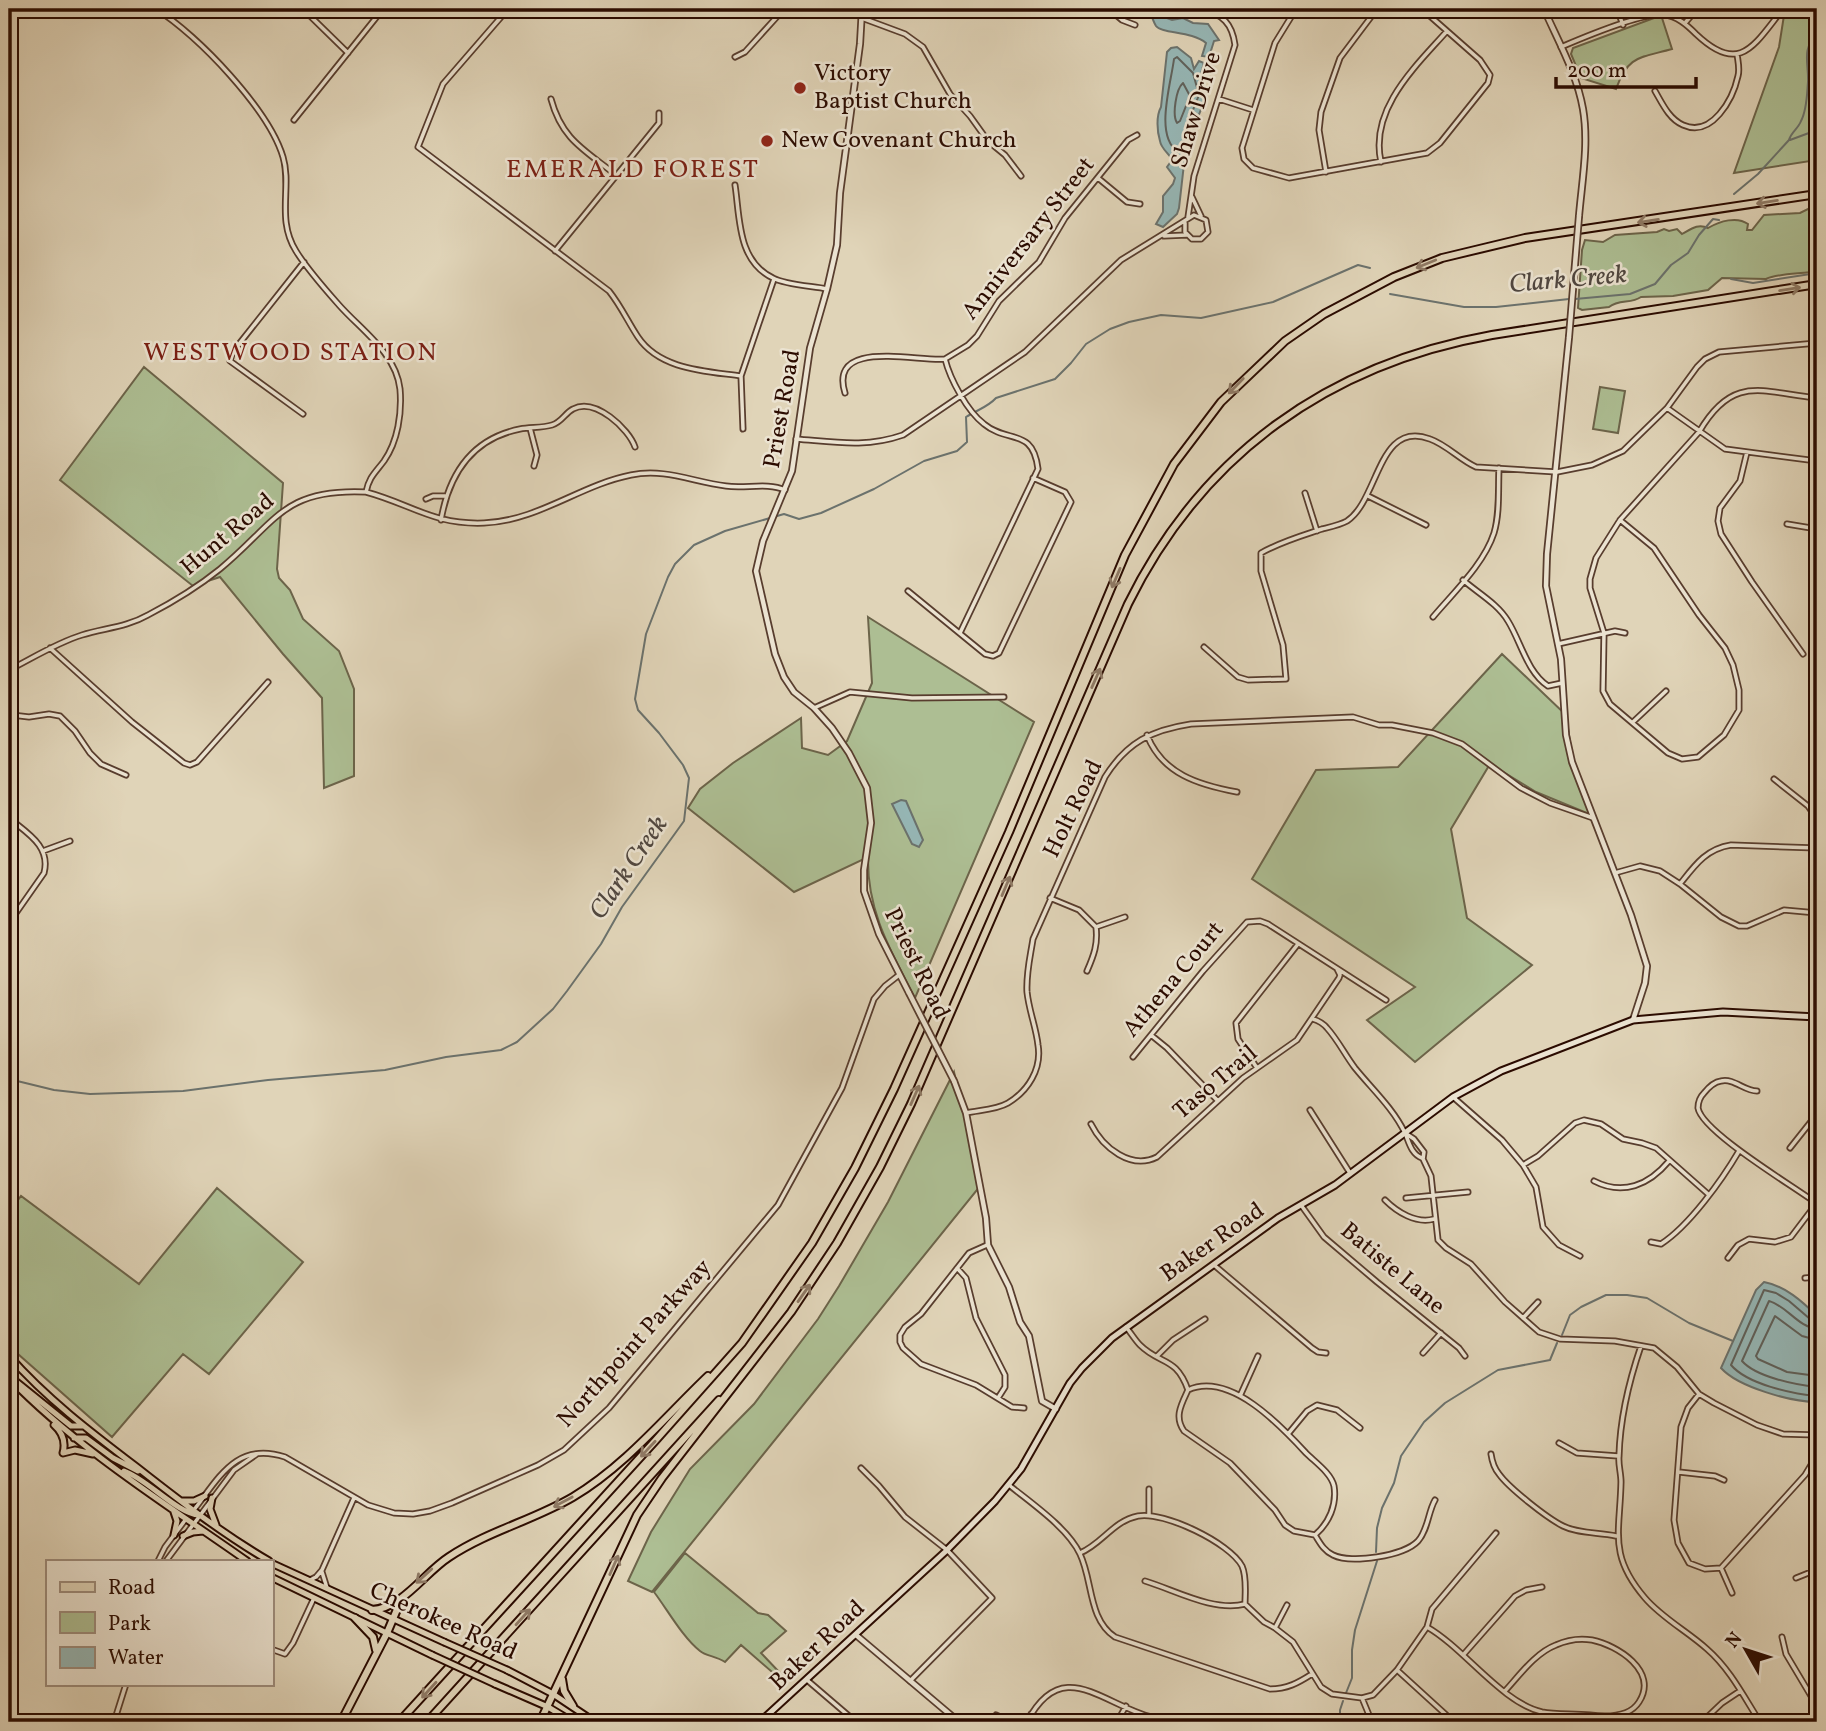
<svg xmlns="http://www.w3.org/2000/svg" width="1826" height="1731" font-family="Vollkorn,serif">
<rect width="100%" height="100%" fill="#e0d4b8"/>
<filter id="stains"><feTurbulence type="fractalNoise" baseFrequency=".00286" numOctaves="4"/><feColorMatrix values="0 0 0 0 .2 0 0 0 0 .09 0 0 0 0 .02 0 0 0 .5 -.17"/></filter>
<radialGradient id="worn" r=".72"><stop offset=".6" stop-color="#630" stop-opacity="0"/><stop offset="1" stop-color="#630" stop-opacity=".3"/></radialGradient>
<path fill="#adbe93" stroke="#6c644a" stroke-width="2" d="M1785,9H1817V160L1734,173L1779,47Z
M1654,18H1662L1672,49C1640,58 1628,55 1616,89L1581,78L1571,54L1573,48Z
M1810,208L1817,209V271C1803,274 1778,273 1766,279L1722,278L1708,290L1673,296L1641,297C1631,304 1619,299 1609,307L1582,310L1578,308L1582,250L1585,240L1603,242L1615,235L1657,232L1664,229L1669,231L1677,229L1682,234C1691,229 1698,223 1708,228C1720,221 1737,216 1748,224L1747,230H1752L1764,215L1800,213Z
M144,367L283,483L277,569L279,578L290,590L303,619L339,651L354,689V776L324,788L322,698L283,654L220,577L193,586L60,480Z
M1600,387L1625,391L1618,433L1593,429Z
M868,617L1034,722L915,998C891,951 867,912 868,857L794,892L688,808L700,789L733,763L801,718L802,748L828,755L847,741L872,683Z
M1502,654L1566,715L1573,762L1594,816L1536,792L1490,764L1451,829L1467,918L1532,965L1415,1062L1367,1020L1415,987L1252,879L1316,770L1398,767Z
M954,1072L981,1185L652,1592L628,1581L651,1532L690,1469L754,1404L818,1319L839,1286L888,1202Z
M217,1188L303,1262L209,1374L183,1354L112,1437L18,1354L9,1342V1212L21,1196L139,1284Z
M685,1553L758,1613L768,1615L786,1631L761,1653L782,1675L779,1678L741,1645L725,1662C716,1656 706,1656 700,1651C683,1638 667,1609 654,1592Z"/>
<path fill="#96b7b6" stroke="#6b726d" stroke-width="2" d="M1149,9H1161L1164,17L1172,20L1183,18L1193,23L1208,24L1219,40L1214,41L1209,57L1202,56L1206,43C1192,31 1162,34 1156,26C1153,21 1151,14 1149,9Z
M1177,47L1191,58L1194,69L1199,61L1204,63L1200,77L1206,97L1196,122L1192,144L1184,164L1179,208L1177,214L1163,227L1156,224L1163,212V196L1173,184L1175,178L1167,167L1172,160C1170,154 1161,149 1160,141C1157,131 1156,116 1161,107L1167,52L1171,48Z
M901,800L906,801L923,840L919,847L912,844L892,804Z
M1764,1282C1785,1286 1802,1301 1817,1316V1402C1791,1402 1738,1387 1721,1368L1756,1290Z"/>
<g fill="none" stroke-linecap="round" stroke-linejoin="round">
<path stroke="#60615b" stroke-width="2" d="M1177,57L1193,73L1199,95L1189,120L1186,141L1178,152C1154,136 1171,84 1174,59Z
M1183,83L1190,96L1180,121L1177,123C1172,115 1176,89 1183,83Z
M1817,1320L1810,1319L1789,1301L1776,1293L1764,1290L1731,1365C1747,1384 1792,1394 1817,1396
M1817,1329C1798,1327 1787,1306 1769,1301L1742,1361C1756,1377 1796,1385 1817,1387
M1817,1340L1802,1336L1775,1316L1756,1356L1758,1359L1787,1372L1817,1376"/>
<path stroke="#6b726d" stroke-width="2" d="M1790,140L1817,130
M1734,194L1758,174L1789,140C1791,132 1798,129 1801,121C1807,110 1807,94 1808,82C1809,64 1801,48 1817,36
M1731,279L1753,283L1817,273
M1390,294L1464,307H1496L1569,299
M1575,299L1630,294L1655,284L1671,265L1688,253L1699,235L1713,219L1719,220
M9,1079L54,1090L90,1094L183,1091L268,1080L385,1070L446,1057L501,1050L517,1042L553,1009L567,991L601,944L622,907L684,821L689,778L683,765L659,733L638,710L635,699L646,634L668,577L675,564L694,545L725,531L784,514L799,519L821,513L874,489L924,461L957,451L967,442L966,417C977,410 988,407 996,398L1055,379L1071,363L1086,344L1110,329L1129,322L1161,315L1201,318L1273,302L1358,265L1370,268
M1562,1335L1570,1315L1581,1307L1606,1295H1627L1647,1298L1689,1323L1733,1341
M1376,1552L1377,1528L1382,1508L1394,1483L1401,1456L1424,1422L1445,1403L1498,1370L1550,1360L1557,1343
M1346,1693L1352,1678V1650L1355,1630L1377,1561
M1340,1722V1710L1343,1701"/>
<defs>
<path id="minor" d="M303,9L348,53
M508,9L443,84L418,147L609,291C621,306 628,322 638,337C660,370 706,371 741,376
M1109,9L1122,20L1135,25
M1296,9L1275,43L1242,148L1244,159L1253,168L1289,178L1427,153L1440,143L1488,83L1490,75L1480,60L1422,9
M1617,9L1623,25
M685,10L688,9
M862,18L905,34L923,47L950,94L970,116L988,141L1005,155L1021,176
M1685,23L1697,9
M1561,47C1582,38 1643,12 1664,15C1677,16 1687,25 1696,34C1740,76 1754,45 1783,9
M735,57L745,52L784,9
M1655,91C1662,103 1669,119 1683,125C1712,138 1733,99 1738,76C1740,69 1738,62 1737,54
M551,99C562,140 585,150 616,175
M1219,99L1253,110
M294,120L383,9
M1381,162C1369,109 1416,66 1447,31
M1326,172L1319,130L1321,112L1340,58L1377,9
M1098,178L1127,202L1140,204
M735,185C740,217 737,261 773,278C786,285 812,286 827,289
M1192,197L1201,216
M1188,217L1194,176L1235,45C1232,23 1223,15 1202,9
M1164,236L1187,235
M555,251L659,123V113
M845,393C828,338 917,362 945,359
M1667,408L1725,449L1817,461
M303,414L230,361L232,354L239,344L304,262
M530,428L537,455L534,466
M743,429L741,376L774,279
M796,439C835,442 866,448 903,435L1025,352L1121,260L1194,215L1206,220L1208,232L1201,239H1192L1185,232V223
M1747,452L1740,481L1720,508L1718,521L1721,534L1752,582L1803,654
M366,492C411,504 433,525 484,523C538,521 580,485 631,475C665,468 693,482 726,486C745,489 767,482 785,490
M1305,493L1317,531
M1368,496L1426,525
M426,499L433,496H445
M441,520C449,474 471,439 520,429C530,427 542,428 552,425C562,422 565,413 573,409C595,397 629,429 635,447
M1620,520L1654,548L1699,615L1725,648L1733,665L1739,690V710L1724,735L1698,757L1682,759L1668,753L1610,704L1603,691L1604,633L1590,588V579L1596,558L1620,520L1699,432C1733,374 1761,392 1817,398
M1787,524L1817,529
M1463,580C1478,593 1498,604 1508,621C1521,642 1527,672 1548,686L1562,683
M908,591L985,654L993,656L999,653L1071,502L1065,492L1033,478
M1433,617C1454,592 1484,564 1494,533C1500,513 1498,489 1499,468
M960,633L1038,469C1033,427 1008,444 984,424C967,411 950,379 945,359L968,345L977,336L999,301L1039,262L1065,218L1128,140L1137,135
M1558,644L1615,631L1625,633
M1204,647L1238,677L1248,680L1286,679L1283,645L1261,571V553C1280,542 1301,536 1322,529C1330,527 1340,525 1347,521C1379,500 1378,419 1430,439C1447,445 1460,460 1476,467L1557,472L1592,465L1623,451L1667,408L1697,367L1705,359L1719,352L1817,343
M50,648L132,722L184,763L190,765L197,762L268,682
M9,670C33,658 56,643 82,635C105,628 127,627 148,615C173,602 199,586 220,569C276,523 282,488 366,492C369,477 375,473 384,461C398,441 402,413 400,389C396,353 361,330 339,305C324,288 307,269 296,251C276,219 292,187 283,157C269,110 198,35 156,9
M9,694L12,715L9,723
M814,708L850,692L912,698L1004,697
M12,715L29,717L49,714L60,716L75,731L90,753L101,764L126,775
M1633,722L1666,691
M1147,735C1162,774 1199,785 1237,792
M1774,779L1808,806L1817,819
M9,818C27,833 51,846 44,873L9,923
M43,851L70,841
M1615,873L1640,866L1660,871L1680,884L1721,917L1739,926H1747L1784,910L1817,913
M1680,884C1695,865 1706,849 1731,845L1817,848
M1050,898L1079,910L1096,927C1098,944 1094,955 1087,971
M1096,927L1125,917
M1313,1019C1319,1021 1323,1023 1327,1028C1338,1040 1345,1055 1355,1068C1372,1089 1393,1108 1405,1133C1409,1142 1411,1154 1422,1158
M1151,1035L1167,1048L1218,1101
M1133,1057L1203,971L1247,922L1260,921L1268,924L1386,1000
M1257,1068L1238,1039L1236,1023L1298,944
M1757,1091C1744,1091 1734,1078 1721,1081C1714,1082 1708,1088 1704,1093C1700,1097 1698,1103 1698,1108C1702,1132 1795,1187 1816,1203
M1453,1097L1502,1140L1523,1165L1536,1187L1543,1227L1559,1245L1580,1256
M1310,1110L1350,1173
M966,1113C979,1110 996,1110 1008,1103C1028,1091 1042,1069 1038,1045C1036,1027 1029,1011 1027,992C1026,973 1030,958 1033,939L1105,777C1127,742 1152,730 1191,724L1353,717L1379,725H1392L1433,733L1462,744L1521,788L1550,803L1593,818
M1091,1124C1103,1148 1131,1170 1157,1157L1243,1078L1297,1040L1339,978L1340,975L1337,969
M1405,1133L1414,1139L1424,1152L1423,1159L1431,1176L1438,1240L1446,1248L1471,1264L1505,1302L1539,1332L1560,1339L1615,1341L1654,1348L1677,1367L1699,1394L1714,1403L1757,1425L1783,1434L1817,1435
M1790,1148L1817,1114
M1523,1165L1538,1156L1575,1123L1584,1120L1601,1124L1623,1139L1642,1143L1656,1148L1708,1194
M1594,1181C1623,1196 1649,1185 1669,1161
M1406,1198L1468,1192
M1385,1200C1397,1212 1416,1224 1434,1219
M1301,1205L1324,1237L1377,1282L1459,1348L1465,1356
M1651,1242L1661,1244C1689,1226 1722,1180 1739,1151
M987,1245L969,1253L921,1314L905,1327L900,1335V1342L903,1348L921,1364L976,1385L1012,1407L1024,1408
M1728,1258L1738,1245L1749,1239L1775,1242L1791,1237L1816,1204
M1214,1265L1312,1348L1318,1352L1326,1353
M957,1268L966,1278L976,1318L1005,1375V1387L998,1398
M1805,1278L1817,1277
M1523,1318L1538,1302
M1126,1327C1131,1333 1135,1340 1140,1345C1160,1365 1176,1356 1188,1390C1181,1405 1174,1417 1184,1431L1230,1463L1275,1510L1285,1525L1294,1531L1315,1535C1329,1523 1337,1505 1334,1486C1331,1473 1315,1462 1306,1453C1281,1426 1230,1371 1188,1390
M1641,1346C1629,1381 1620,1418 1619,1456C1618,1464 1621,1473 1621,1482C1620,1532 1608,1555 1645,1598C1662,1618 1687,1631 1707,1649C1730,1669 1744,1697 1760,1722
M1423,1353L1441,1333
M1158,1355L1173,1340L1205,1319
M1699,1394L1688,1408L1681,1427L1674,1520L1678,1543L1689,1563L1705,1569L1721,1568L1805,1475L1817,1455
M1240,1396L1258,1356
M1288,1434L1307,1411L1317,1405L1337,1410L1360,1428
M1559,1443L1577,1453L1618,1456
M1491,1454C1492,1461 1494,1468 1499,1474C1509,1488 1547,1518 1563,1526C1579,1534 1599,1532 1616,1536
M861,1468L879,1486L905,1517L947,1550L992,1598L910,1681
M1679,1472L1715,1476L1724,1480
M1009,1485C1031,1503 1068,1528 1080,1554C1093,1581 1088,1619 1115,1637L1270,1689C1287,1689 1298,1683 1312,1674
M193,1511C219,1478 236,1441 285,1457L368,1505L394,1513L413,1514L430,1511L452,1503L538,1465L564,1450L609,1408L778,1205L842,1088L874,999L885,986L899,975
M1149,1515V1489
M1315,1535C1320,1543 1324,1551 1333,1555C1351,1564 1404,1556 1418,1541C1428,1530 1428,1512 1435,1500
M1817,1551C1811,1564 1810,1572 1817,1584
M1080,1553C1102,1544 1113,1521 1138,1516C1164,1511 1230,1543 1242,1566C1247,1577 1245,1593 1245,1604L1264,1622L1275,1628L1293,1642L1321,1687L1332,1694L1362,1698L1373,1695L1397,1670L1427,1627L1432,1609L1496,1533
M158,1561L165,1547L186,1519
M166,1561L234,1470L257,1454
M1721,1568L1732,1593
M322,1572L327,1588
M1796,1578L1811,1572
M310,1580L316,1577L322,1570L354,1498
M1145,1581C1175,1590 1213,1612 1245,1604
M1427,1627C1464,1648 1502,1703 1542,1712C1557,1715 1574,1713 1590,1715C1606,1717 1629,1718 1639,1702C1659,1671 1617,1645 1592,1640C1580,1638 1567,1640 1556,1645C1535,1653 1519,1676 1505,1691
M1275,1628L1287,1605
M1782,1637L1786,1654L1817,1706
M271,1649L285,1654L293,1643L314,1598
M1464,1654L1515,1596L1526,1590L1542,1587
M1397,1670L1454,1722
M807,1680L856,1722
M1362,1698L1369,1715L1376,1722
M1031,1714L1049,1722
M996,1715L1010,1722
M1260,1719V1722
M114,1722L126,1684
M946,1722L951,1716
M1027,1722C1062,1655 1102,1704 1151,1717C1165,1721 1181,1722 1194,1720C1203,1719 1212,1715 1221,1717L1224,1722
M1117,1722L1126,1706
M1540,1722L1541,1712
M1702,1722L1722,1703L1740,1691"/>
<path id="tertiary" d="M862,9L860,44L840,193L837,245L827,289L810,348L792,471L763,541L756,571L775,654L784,677L794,692L814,708L832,728L849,753L867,788L871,823L864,870V891L879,934L909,993
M1544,9C1558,41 1577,74 1583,109C1589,144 1582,181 1579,216
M1569,337L1547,554L1546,586L1561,659L1566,735L1572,762L1631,915L1647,966L1645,983L1633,1020
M954,1081L966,1113L986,1218L988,1245L1009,1287L1020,1322L1029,1336L1042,1401L1056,1409
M856,1635L959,1722"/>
<path id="secondary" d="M760,1722L945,1552L995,1501L1021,1469L1070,1383L1082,1368L1112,1338L1278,1218L1335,1185L1453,1097L1501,1071L1633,1020L1723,1012L1817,1017"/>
<path id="primary" d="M9,18L12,9
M9,1356C47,1399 92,1433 138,1468C180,1501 223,1534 269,1561
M9,1378C79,1450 166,1504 247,1561
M14,1380L71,1426H83
M54,1425C63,1433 66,1442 63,1453L75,1450L93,1454
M74,1438H86L113,1458L138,1471
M124,1471C147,1479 178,1514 199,1515
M212,1498L210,1509L216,1525
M181,1501H194L205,1496
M174,1512L177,1521L174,1535
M183,1536L193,1532L203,1531
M271,1563L444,1642
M271,1577L432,1655
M507,1670L553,1694L595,1722
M495,1684L548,1707L573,1722"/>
<path id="motorway" d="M372,1610C403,1608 424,1573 449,1557C488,1531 534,1520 573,1497C625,1466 665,1417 708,1376
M355,1618L373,1637L376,1650
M562,1679L564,1691L573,1706
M341,1722L387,1633L401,1600
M399,1722L655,1441L742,1343L812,1243L855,1168L894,1089L1009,832L1125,555L1174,464L1221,402L1285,341L1324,314L1394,277L1442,258L1525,238L1817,194
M427,1722L719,1400
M540,1722L637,1515L662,1478L791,1312L837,1243L880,1167L911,1104L1128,604C1202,454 1329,364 1492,335L1817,284
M544,1722L566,1718"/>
</defs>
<use href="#minor" stroke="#583d2e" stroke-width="7"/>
<use href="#tertiary" stroke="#583d2e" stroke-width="8"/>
<use href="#secondary" stroke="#2b0b00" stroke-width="9"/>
<use href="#primary" stroke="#2b0b00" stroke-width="9"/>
<use href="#motorway" stroke="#2b0b00" stroke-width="10"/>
<use href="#minor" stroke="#ebe3d1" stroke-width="3.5"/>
<use href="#tertiary" stroke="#ebe3d1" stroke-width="4.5"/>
<use href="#secondary" stroke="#ebe3d1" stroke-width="5"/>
<use href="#primary" stroke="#e0d4b8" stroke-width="5"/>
<use href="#motorway" stroke="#e0d4b8" stroke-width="6"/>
<defs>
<path id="tertiary-bridge" d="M1569,337L1579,216
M909,993L954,1081"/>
<path id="primary-bridge" d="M444,1642L507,1670
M432,1655L495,1684"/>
</defs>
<use href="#tertiary-bridge" stroke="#583d2e" stroke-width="8" stroke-linecap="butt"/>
<use href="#primary-bridge" stroke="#2b0b00" stroke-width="9" stroke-linecap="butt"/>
<use href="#tertiary-bridge" stroke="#ebe3d1" stroke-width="4.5"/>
<use href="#primary-bridge" stroke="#e0d4b8" stroke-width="5"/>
</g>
<defs><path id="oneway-shaft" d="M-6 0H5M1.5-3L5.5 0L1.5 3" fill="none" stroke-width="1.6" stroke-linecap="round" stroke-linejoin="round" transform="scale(1.75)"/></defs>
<g stroke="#8f7a65">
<use href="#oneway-shaft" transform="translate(1767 202) rotate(171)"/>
<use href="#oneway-shaft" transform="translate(1648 221) rotate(171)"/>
<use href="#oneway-shaft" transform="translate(1426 264) rotate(158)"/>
<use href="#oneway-shaft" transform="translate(1790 289) rotate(-9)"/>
<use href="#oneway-shaft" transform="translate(1236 386) rotate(134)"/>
<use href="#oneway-shaft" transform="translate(1116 578) rotate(113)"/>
<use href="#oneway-shaft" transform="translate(1096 678) rotate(-66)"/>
<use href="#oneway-shaft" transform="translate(1006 886) rotate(-67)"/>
<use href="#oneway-shaft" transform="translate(915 1095) rotate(-66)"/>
<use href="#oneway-shaft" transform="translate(804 1293) rotate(-55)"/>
<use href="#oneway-shaft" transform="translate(648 1449) rotate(133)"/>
<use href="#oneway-shaft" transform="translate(563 1502) rotate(152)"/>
<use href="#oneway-shaft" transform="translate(614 1565) rotate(-66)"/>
<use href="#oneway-shaft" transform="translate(424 1576) rotate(138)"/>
<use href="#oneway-shaft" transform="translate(523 1617) rotate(-48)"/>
<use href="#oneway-shaft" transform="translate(429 1690) rotate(132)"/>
</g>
<g fill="#8f2418" stroke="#ebe3d1" stroke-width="2.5">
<circle cx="800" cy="88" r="7"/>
<circle cx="767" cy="141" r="7"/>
</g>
<g text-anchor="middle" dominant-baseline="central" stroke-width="5" stroke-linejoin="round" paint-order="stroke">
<g font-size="24" fill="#2b0b00" stroke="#ebe3d1" text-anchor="start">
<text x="814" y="74">Victory<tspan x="814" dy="28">Baptist Church</tspan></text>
<text x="781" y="141">New Covenant Church</text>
</g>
<g font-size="24" fill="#2b0b00" stroke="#ebe3d1">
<text transform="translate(1197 110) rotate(-73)">Shaw Drive</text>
<text transform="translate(1029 239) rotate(-52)">Anniversary Street</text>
<text transform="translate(783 409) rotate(-80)">Priest Road</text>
<text transform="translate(228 535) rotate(-40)">Hunt Road</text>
<text transform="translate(1074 809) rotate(-64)">Holt Road</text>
<text transform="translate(916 964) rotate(64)">Priest Road</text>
<text transform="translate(1174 980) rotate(-50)">Athena Court</text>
<text transform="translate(1216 1083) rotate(-40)">Taso Trail</text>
<text transform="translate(1213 1243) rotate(-35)">Baker Road</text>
<text transform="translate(1392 1269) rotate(40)">Batiste Lane</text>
<text transform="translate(635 1344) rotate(-48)">Northpoint Parkway</text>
<text transform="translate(443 1622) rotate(24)">Cherokee Road</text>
<text transform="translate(818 1646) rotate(-43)">Baker Road</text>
</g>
<g font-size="26" letter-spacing="2" fill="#7a1f14" stroke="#ebe3d1">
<text x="633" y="170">EMERALD FOREST</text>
<text x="291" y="353">WESTWOOD STATION</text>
</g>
<g font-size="26" font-style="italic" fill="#504740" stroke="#ebe3d1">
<text transform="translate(1568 280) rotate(-5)">Clark Creek</text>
<text transform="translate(629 868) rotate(-56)">Clark Creek</text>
</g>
</g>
<rect width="1826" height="1731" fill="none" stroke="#e0d4b8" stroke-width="35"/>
<rect x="10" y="10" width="1805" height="1710" fill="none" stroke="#2b0b00" stroke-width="3.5"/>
<rect x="18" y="18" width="1791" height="1696" fill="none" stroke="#2b0b00" stroke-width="2"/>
<rect x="46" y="1560" width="228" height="126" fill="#ebe3d1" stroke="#9e8d7d" stroke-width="2"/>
<rect x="60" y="1582" width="35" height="10" fill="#e0d4b8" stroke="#9e8d7d" stroke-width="2"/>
<text x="108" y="1594" font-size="21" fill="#2b0b00">Road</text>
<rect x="60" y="1612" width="35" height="21" fill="#adbe93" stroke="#9e8d7d" stroke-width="2"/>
<text x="108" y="1630" font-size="21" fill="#2b0b00">Park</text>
<rect x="60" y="1647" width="35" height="21" fill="#96b7b6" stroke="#9e8d7d" stroke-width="2"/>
<text x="108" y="1664" font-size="21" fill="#2b0b00">Water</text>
<g transform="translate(1746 1650) rotate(309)" stroke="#ebe3d1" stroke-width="5" paint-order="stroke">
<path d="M0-5L12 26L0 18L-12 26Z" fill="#2b0b00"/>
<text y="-10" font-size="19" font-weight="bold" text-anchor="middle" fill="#2b0b00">N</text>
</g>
<path d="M1556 77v10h140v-10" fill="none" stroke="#2b0b00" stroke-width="3.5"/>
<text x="1567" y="77" font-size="21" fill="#2b0b00" stroke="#ebe3d1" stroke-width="5" paint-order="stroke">200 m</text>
<rect width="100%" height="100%" filter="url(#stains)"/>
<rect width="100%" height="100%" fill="url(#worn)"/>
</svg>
